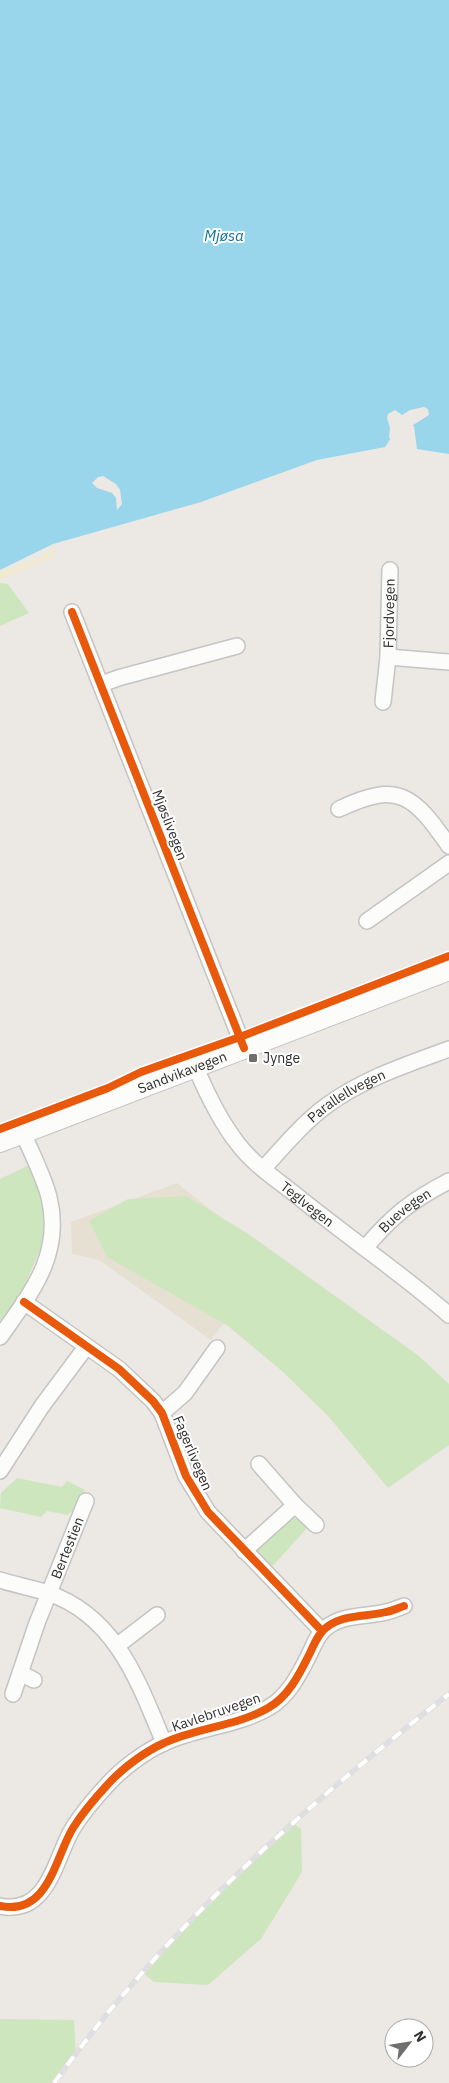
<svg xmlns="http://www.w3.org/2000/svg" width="449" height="2083" font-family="'IBM Plex Sans',sans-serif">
<rect width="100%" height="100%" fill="#ece8e4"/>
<path fill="#e6e0d3" d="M177,1183L272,1258L211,1340L99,1260L72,1254L71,1222Z"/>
<path fill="#cee6be" d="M0,583L8,584L29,613L0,626Z
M39,1160L54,1217L21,1294L0,1329V1179Z
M186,1196L247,1233L419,1356L449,1384V1445L388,1488L328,1416L282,1371L228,1326L107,1257L89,1221L128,1199Z
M17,1478L62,1487L67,1481L85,1490L77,1508L67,1515L47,1511L41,1517L0,1508L1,1493Z
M299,1517L309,1526L270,1569L258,1557L257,1549L287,1520Z
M290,1821L301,1829L302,1872L261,1939L208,1985L154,1982L143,1973L196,1913Z
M0,2019L74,2020L76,2057L56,2083H0Z"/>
<path fill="#f0ead3" d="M53,548L56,553L50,559L0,580V571L38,559Z"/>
<path fill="#99d6ec" d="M0,0H449V454L417,449L414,426L398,427L385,447L317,460L201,502L53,544L0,570Z"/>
<path fill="#ece8e4" d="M424,407L428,409L429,415L413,425V432L412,428L399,430L393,439L389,438L390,428L387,418L388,414L395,410L402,415L410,410Z
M103,476L116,484L120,490L122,504L117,510L116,498L112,493L97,488L92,483L98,477Z"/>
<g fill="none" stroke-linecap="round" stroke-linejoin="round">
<defs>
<g id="street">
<path d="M72,612L244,1048"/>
<path d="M388,657L449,662"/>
<path d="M102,684L118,678L237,646"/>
<path id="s1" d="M383,702L388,657L390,570"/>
<path d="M339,809C399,780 414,796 449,846"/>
<path d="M367,921L449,863"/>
<path id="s2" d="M196,1068C207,1094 220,1121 238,1144C253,1164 276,1179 296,1195C346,1236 400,1272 449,1315"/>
<path id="s3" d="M263,1169C283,1147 303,1123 326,1106C362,1079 408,1064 449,1049"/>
<path id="s4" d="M365,1248C392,1216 412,1200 449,1181"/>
<path d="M24,1302L119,1369L153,1401L162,1413L186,1476L208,1512L322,1631"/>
<path d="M0,1337C31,1293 63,1255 49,1197C43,1175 32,1154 23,1133"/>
<path d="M162,1413L185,1393L217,1348"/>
<path d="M259,1464L295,1505L316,1525"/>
<path d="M0,1471L42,1406L86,1347"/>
<path d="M244,1551L295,1505"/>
<path d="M0,1580C16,1585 33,1588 48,1593C116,1616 139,1683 164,1743"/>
<path d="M118,1645L157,1615"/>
<path d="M20,1673L34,1680"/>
<path id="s5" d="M13,1694L37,1623L86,1501"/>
<path d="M0,1906C49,1916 55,1857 73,1828C83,1812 96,1797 109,1783C123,1768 144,1752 164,1743C195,1728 237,1726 268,1708C288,1697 299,1675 309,1655C314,1645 318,1633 327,1627C344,1614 367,1617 386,1612C392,1611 398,1608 404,1606"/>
</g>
<g id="secondary">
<path id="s6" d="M0,1142L449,970"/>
</g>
</defs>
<use href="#street" stroke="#c5c4c5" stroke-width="18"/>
<use href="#secondary" stroke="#c5c4c5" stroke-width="22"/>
<use href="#street" stroke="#fcfcfb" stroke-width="15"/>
<use href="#secondary" stroke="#fcfcfb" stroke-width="20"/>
<defs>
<path id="rail" d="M54,2083C78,2051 102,2018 129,1988C223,1878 335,1783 449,1694"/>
</defs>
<use href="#rail" stroke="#dfdfe1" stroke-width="5.5"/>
<use href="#rail" stroke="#fff" stroke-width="4" stroke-dasharray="11" stroke-linecap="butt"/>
<defs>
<path id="cycleway" d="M72,612L244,1048
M0,1129L108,1088L141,1072L240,1037L449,956
M24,1302L119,1369L153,1401L162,1413L186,1476L208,1512L322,1631
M0,1906C49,1916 55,1857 73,1828C83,1812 96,1797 109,1783C123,1768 144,1752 164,1743C195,1728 237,1726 268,1708C288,1697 299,1675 309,1655C314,1645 318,1633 327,1627C344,1614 367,1617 386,1612C392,1611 398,1608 404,1606"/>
</defs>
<use href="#cycleway" stroke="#fff" stroke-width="11"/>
<use href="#cycleway" stroke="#e8590c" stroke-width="8"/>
</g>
<rect fill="#706f6e" stroke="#fff" stroke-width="2" x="248" y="1053" width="10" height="10" rx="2.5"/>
<g text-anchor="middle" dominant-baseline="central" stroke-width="4" stroke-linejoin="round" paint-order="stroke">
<g font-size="14" fill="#2e2e2e" stroke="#fff">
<text stroke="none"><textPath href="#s1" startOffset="89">Fjordvegen</textPath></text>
<text transform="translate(170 825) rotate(69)">Mjøslivegen</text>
<text stroke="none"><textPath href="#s6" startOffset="195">Sandvikavegen</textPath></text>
<text stroke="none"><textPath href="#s3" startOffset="112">Parallellvegen</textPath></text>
<text stroke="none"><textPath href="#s2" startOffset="179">Teglvegen</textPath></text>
<text stroke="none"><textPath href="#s4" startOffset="55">Buevegen</textPath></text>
<text transform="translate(193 1453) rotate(67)">Fagerlivegen</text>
<text stroke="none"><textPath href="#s5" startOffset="156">Bertestien</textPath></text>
<text transform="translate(216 1712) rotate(-19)">Kavlebruvegen</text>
</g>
<g font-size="14" fill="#2e2e2e" stroke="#fff" text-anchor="start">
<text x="263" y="1058">Jynge</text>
</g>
<g font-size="15" font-style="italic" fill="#0d6fa3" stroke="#fff">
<text x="224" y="235">Mjøsa</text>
</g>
</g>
<g transform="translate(409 2043) rotate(59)"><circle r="24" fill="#ffffff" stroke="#ababab"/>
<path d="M0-4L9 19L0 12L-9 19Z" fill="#706f6e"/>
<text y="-8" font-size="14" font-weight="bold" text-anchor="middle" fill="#2e2e2e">N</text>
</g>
</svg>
